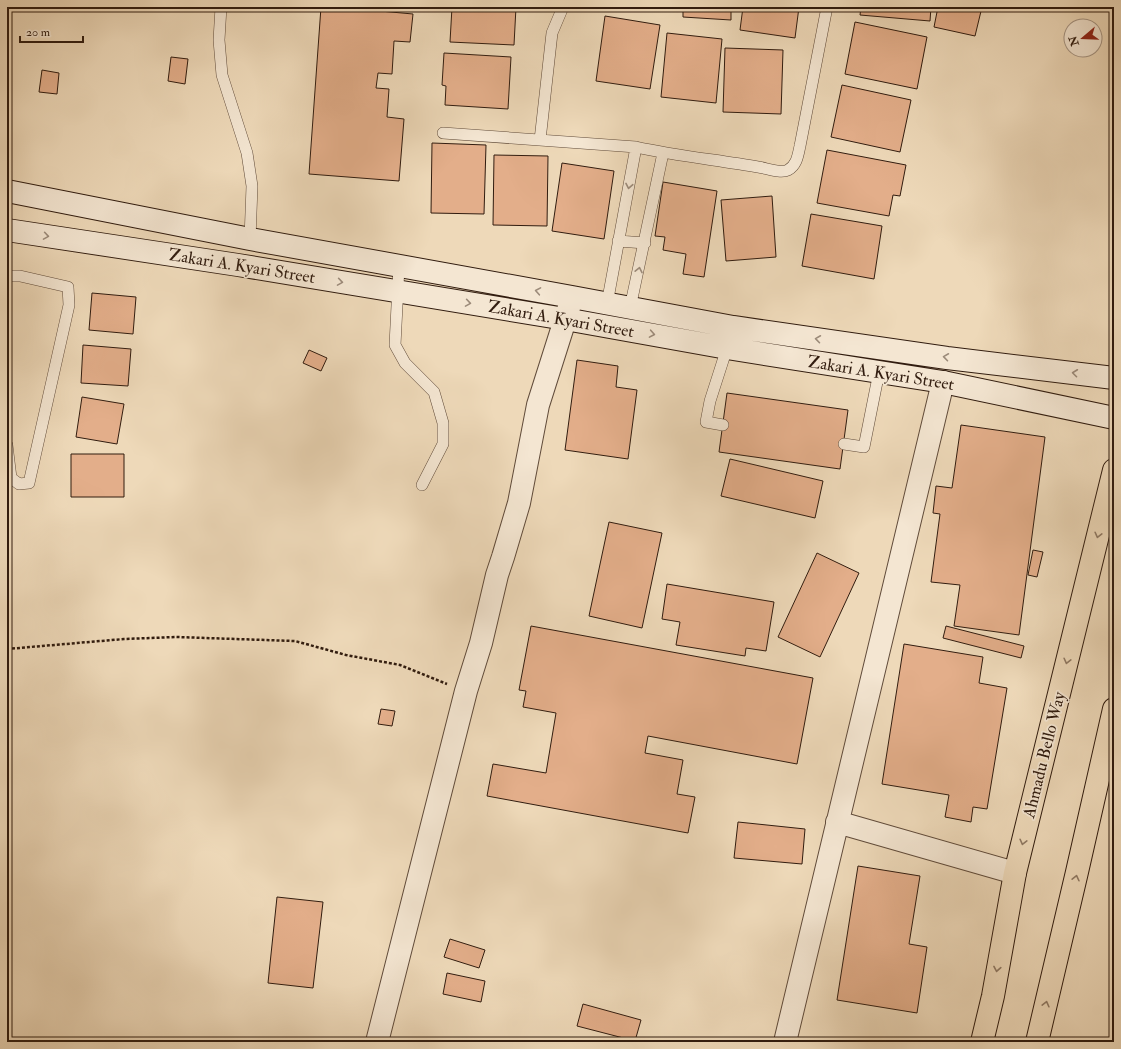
<svg xmlns="http://www.w3.org/2000/svg" width="1121" height="1049" font-family="'IM FELL Double Pica',serif">
<rect width="100%" height="100%" fill="#eed9b9"/>
<filter id="stains"><feTurbulence type="fractalNoise" baseFrequency=".005" numOctaves="4"/><feColorMatrix values="0 0 0 0 .2 0 0 0 0 .09 0 0 0 0 .02 0 0 0 .5 -.17"/></filter>
<radialGradient id="worn" r=".72"><stop offset=".6" stop-color="#630" stop-opacity="0"/><stop offset="1" stop-color="#630" stop-opacity=".3"/></radialGradient>
<path fill="#e3ae8a" stroke="#311c0f" d="M321,7H369V10L413,14L410,42L394,41L392,74L378,73L376,88L389,89L387,117L404,119L399,181L309,174Z
M452,7H516L514,45L450,42Z
M683,7H731V20L683,17Z
M743,7H799L795,38L740,30Z
M861,7H931L930,21L860,15Z
M938,7H982L975,36L934,27Z
M605,16L660,25L650,89L596,81Z
M855,22L927,37L917,89L845,74Z
M667,33L722,39L716,103L661,97Z
M725,48L783,50L781,114L723,112Z
M444,53L511,57L508,109L445,105L446,86L442,85Z
M171,57L188,59L185,84L168,81Z
M42,70L59,73L57,94L39,92Z
M842,85L911,100L900,152L831,137Z
M432,143L486,145L484,214L431,213Z
M827,150L906,165L900,196L893,195L889,216L817,203Z
M494,155L548,156L547,226L493,225Z
M562,163L614,171L604,239L552,231Z
M663,182L717,191L704,277L683,274L686,254L663,250L665,237L655,236Z
M772,196L776,257L726,261L721,200Z
M811,214L882,226L874,279L802,266Z
M92,293L136,297L133,334L89,330Z
M83,345L131,349L128,386L81,383Z
M309,350L327,358L321,371L303,363Z
M577,360L618,366L616,387L637,390L628,459L565,450Z
M727,393L848,410L840,469L719,452Z
M82,397L124,404L117,444L76,437Z
M961,425L1045,437L1019,635L954,626L960,585L931,582L940,514L933,513L936,486L952,488Z
M71,454H124V497H71Z
M730,459L823,481L815,518L721,496Z
M609,522L662,533L642,628L589,616Z
M1033,550L1043,552L1037,577L1028,575Z
M817,553L859,573L820,657L778,637Z
M667,584L774,602L766,651L746,648L745,656L676,645L680,622L662,619Z
M531,626L813,678L797,764L648,736L645,753L683,760L677,794L695,797L688,833L487,796L493,764L546,773L556,713L523,707L526,691L519,690Z
M946,626L1024,646L1021,658L943,638Z
M904,644L983,657L979,683L1007,688L987,809L973,807L971,822L945,817L949,795L882,784Z
M381,709L395,711L392,726L378,724Z
M738,822L805,829L802,864L734,858Z
M858,866L920,876L909,944L927,947L917,1013L837,1000Z
M277,897L323,902L313,988L268,983Z
M450,939L485,950L479,968L444,957Z
M447,973L485,981L481,1002L443,994Z
M583,1004L641,1020L635,1041L577,1026Z"/>
<g fill="none" stroke-linecap="round" stroke-linejoin="round">
<defs>
<path id="lane" d="M221,7L219,40L222,75L247,153L252,186L250,239
M443,133L636,147C677,156 718,160 758,167C766,168 781,174 788,170C797,165 798,155 800,146L827,7
M540,140L552,33L563,7
M618,241L645,243
M399,266L395,345L405,363L434,392L443,423V444L422,485
M7,276H20L68,287L69,305L29,483L19,484L11,478L7,445
M607,304L636,147
M630,308L663,153
M723,425L706,422L710,401L727,348
M844,444L864,447L879,372"/>
<path id="street" d="M837,822L1015,873
M377,1042L466,691L481,643L497,575L503,557L519,503L538,405L571,301
M785,1042L943,382"/>
<path id="secondary" d="M7,191L250,239L572,297L733,327L947,358L1114,378
M7,230L238,265L565,319L727,348L943,382L1114,418"/>
<path id="primary" d="M982,1042L993,996L1015,873L1114,470
M1037,1042L1077,872L1114,709"/>
</defs>
<use href="#lane" stroke="#604b3a" stroke-width="12"/>
<use href="#street" stroke="#604b3a" stroke-width="24"/>
<use href="#secondary" stroke="#311c0f" stroke-width="24"/>
<use href="#primary" stroke="#311c0f" stroke-width="24"/>
<path stroke="#311c0f" stroke-width="2.5" stroke-dasharray="3 2" stroke-linecap="butt" d="M7,649L124,639L176,637L295,641L346,655L400,665L447,684"/>
<use href="#lane" stroke="#f4e6d2" stroke-width="11"/>
<use href="#street" stroke="#f4e6d2" stroke-width="22"/>
<use href="#secondary" stroke="#f4e6d2" stroke-width="22"/>
<use href="#primary" stroke="#eed9b9" stroke-width="22"/>
</g>
<defs><path id="oneway-chevron" d="M-2-3.5L2.5 0L-2 3.5" fill="none" stroke-width="1.6" stroke-linecap="round" stroke-linejoin="round"/></defs>
<g stroke="#9c8b7a">
<use href="#oneway-chevron" transform="translate(629 186) rotate(101)"/>
<use href="#oneway-chevron" transform="translate(46 236) rotate(9)"/>
<use href="#oneway-chevron" transform="translate(639 270) rotate(-78)"/>
<use href="#oneway-chevron" transform="translate(340 282) rotate(9)"/>
<use href="#oneway-chevron" transform="translate(538 291) rotate(-170)"/>
<use href="#oneway-chevron" transform="translate(468 303) rotate(9)"/>
<use href="#oneway-chevron" transform="translate(652 334) rotate(10)"/>
<use href="#oneway-chevron" transform="translate(818 339) rotate(-172)"/>
<use href="#oneway-chevron" transform="translate(946 357) rotate(-172)"/>
<use href="#oneway-chevron" transform="translate(1075 373) rotate(-173)"/>
</g>
<g stroke="#907a64">
<use href="#oneway-chevron" transform="translate(1098 535) rotate(104)"/>
<use href="#oneway-chevron" transform="translate(1067 661) rotate(104)"/>
<use href="#oneway-chevron" transform="translate(1023 842) rotate(104)"/>
<use href="#oneway-chevron" transform="translate(1076 878) rotate(-77)"/>
<use href="#oneway-chevron" transform="translate(997 969) rotate(100)"/>
<use href="#oneway-chevron" transform="translate(1046 1004) rotate(-76)"/>
</g>
<g text-anchor="middle" dominant-baseline="central" stroke-width="3.5" stroke-linejoin="round" paint-order="stroke">
<g font-size="17" fill="#311c0f" stroke="#f4e6d2">
<text transform="translate(242 266) rotate(9)">Zakari A. Kyari Street</text>
<text transform="translate(561 319) rotate(10)">Zakari A. Kyari Street</text>
<text transform="translate(881 373) rotate(9)">Zakari A. Kyari Street</text>
<text transform="translate(1044 755) rotate(-76)">Ahmadu Bello Way</text>
</g>
</g>
<rect width="1121" height="1049" fill="none" stroke="#eed9b9" stroke-width="24"/>
<rect x="8" y="8" width="1105" height="1033" fill="none" stroke="#311c0f" stroke-width="2"/>
<rect x="12" y="12" width="1097" height="1025" fill="none" stroke="#311c0f"/>
<g transform="translate(1083 38) rotate(251)"><circle r="19" fill="#f4e6d2" stroke="#a69584"/>
<path d="M0-3L7 15L0 10L-7 15Z" fill="#8f2418"/>
<text y="-6" font-size="11" font-weight="bold" text-anchor="middle" fill="#311c0f">N</text>
</g>
<path d="M20 36v6h63v-6" fill="none" stroke="#311c0f" stroke-width="2"/>
<text x="26" y="36" font-size="12" fill="#311c0f" stroke="#f4e6d2" stroke-width="3" paint-order="stroke">20 m</text>
<rect width="100%" height="100%" filter="url(#stains)"/>
<rect width="100%" height="100%" fill="url(#worn)"/>
</svg>
